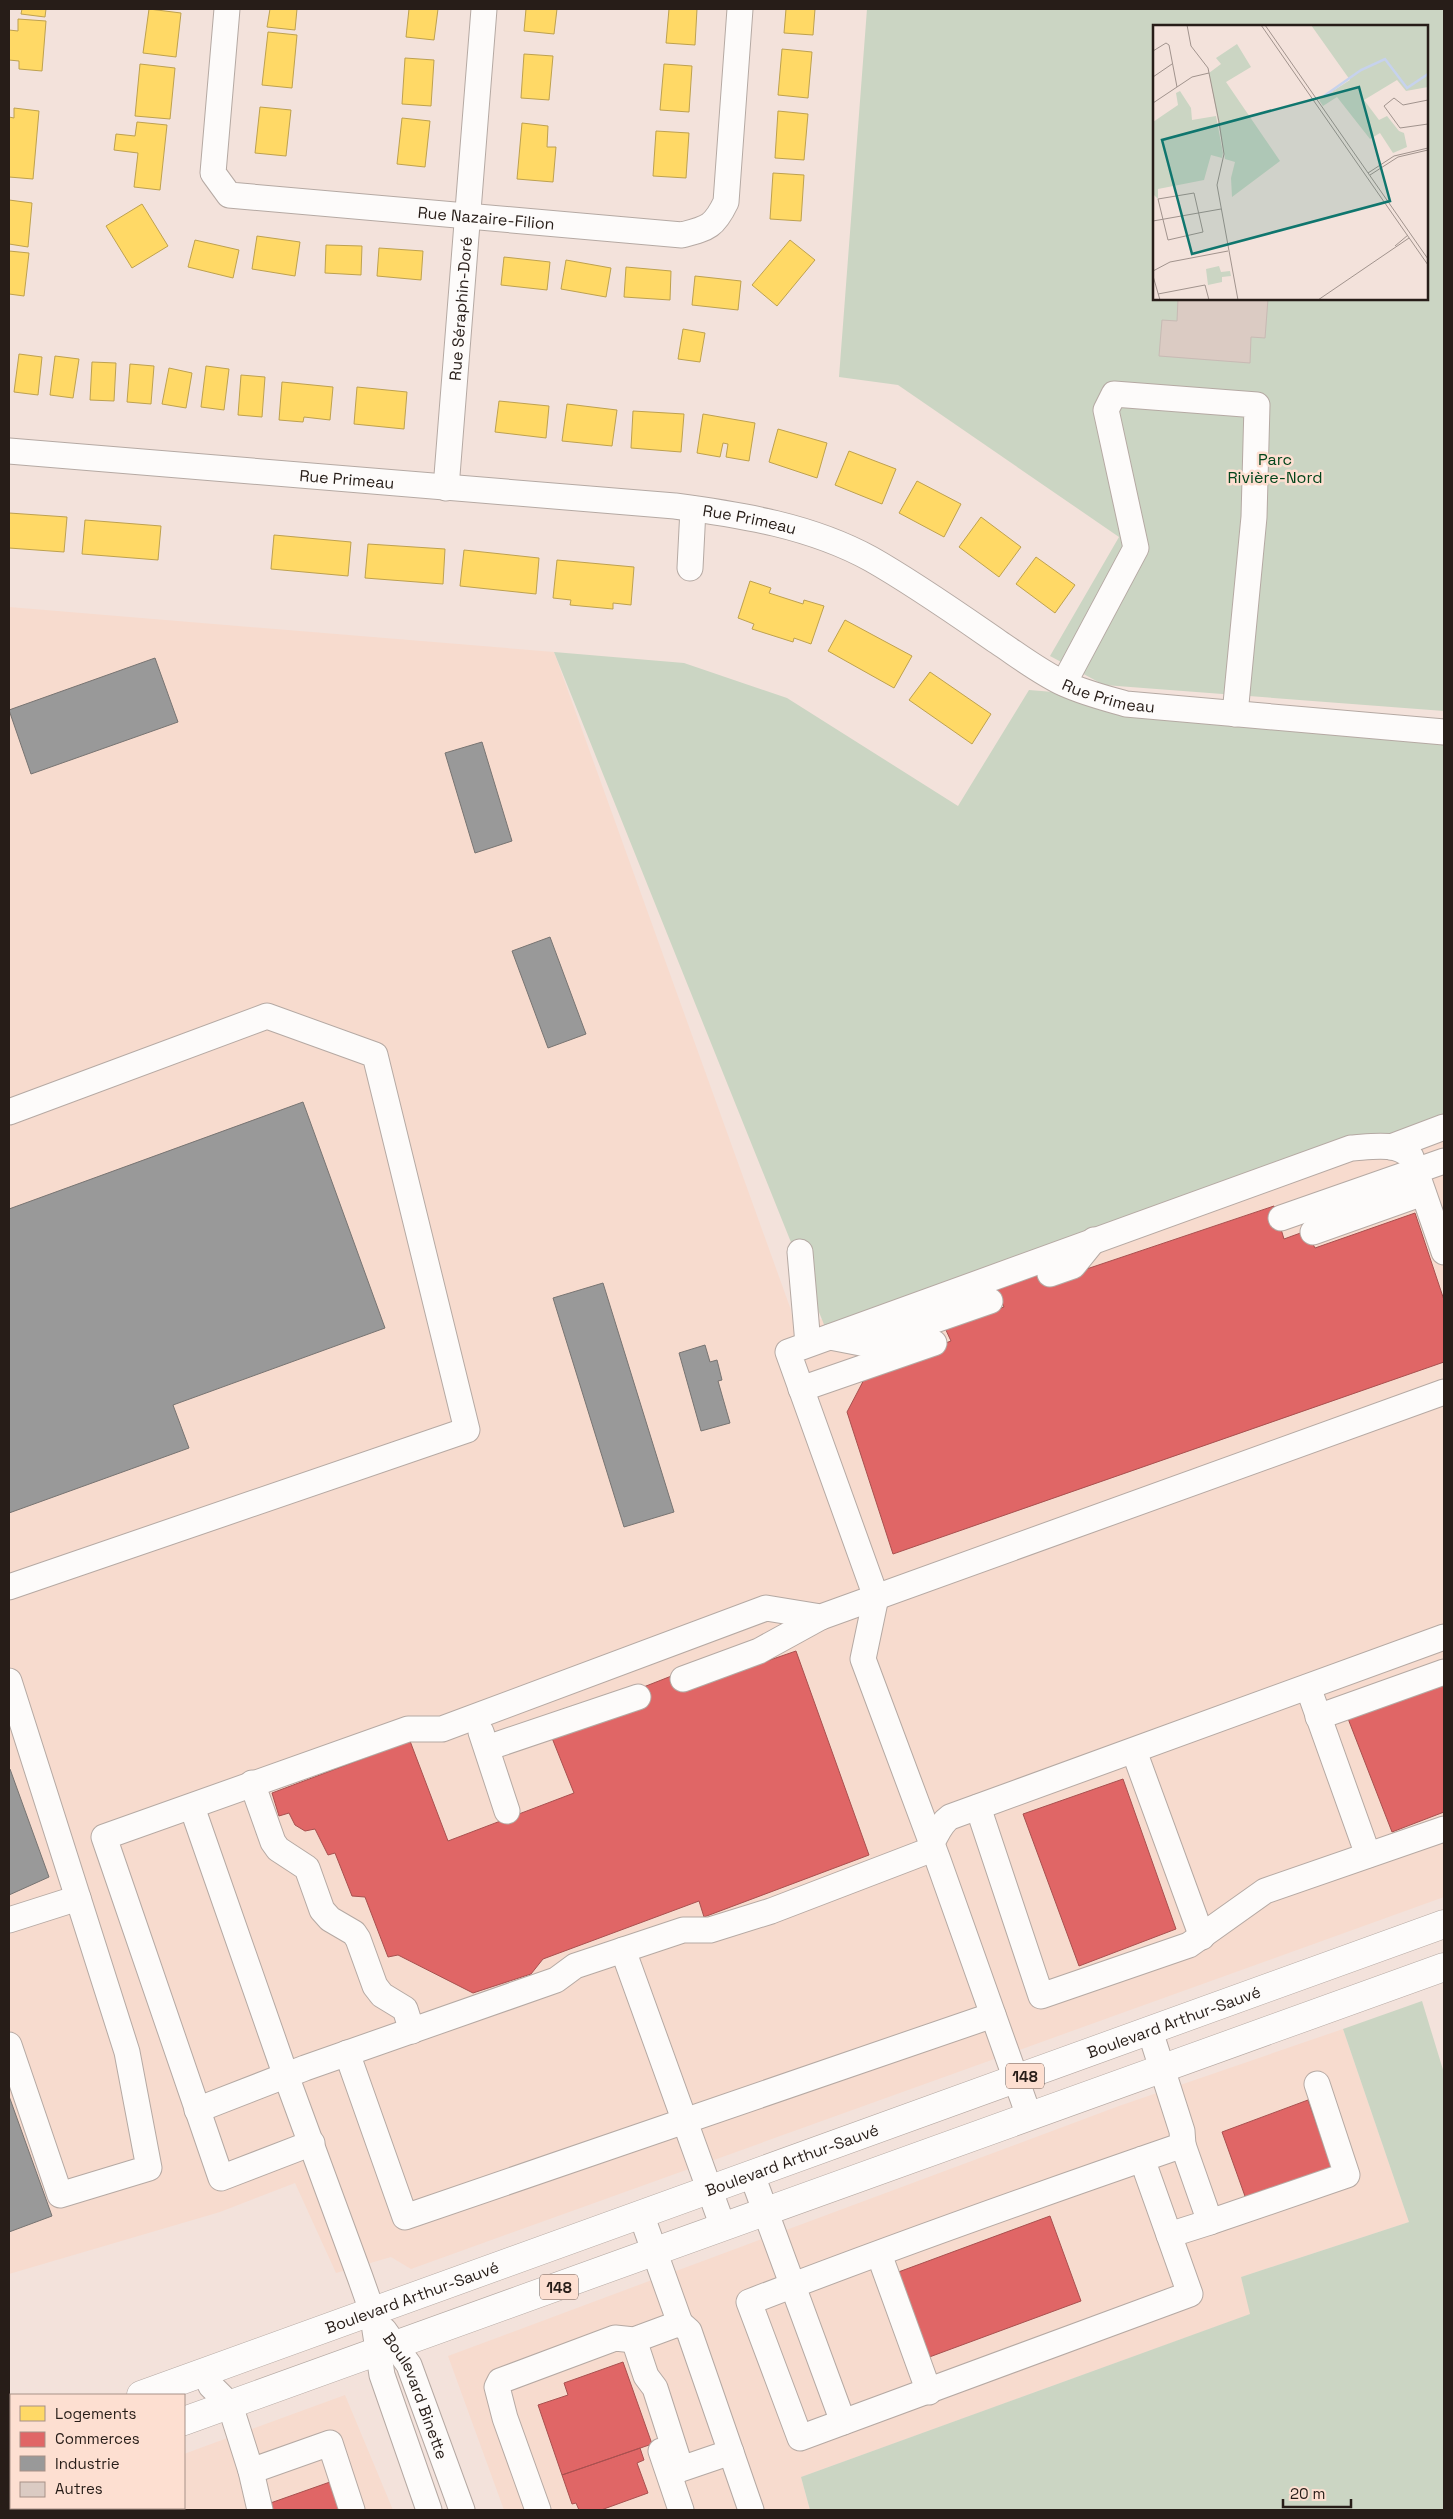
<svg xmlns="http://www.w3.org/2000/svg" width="1453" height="2519" font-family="'Space Grotesk',sans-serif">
<rect width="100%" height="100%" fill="#f3e2db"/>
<path fill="#f7dbce" d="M9,607L554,652L791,1310L794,1328L1444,1112V1897L411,2269L391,2257L336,2273L295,2183L220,2212L9,2274Z
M1343,2029L1409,2222L1241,2277L1251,2314L801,2477L810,2510H504L448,2356L1119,2106Z
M345,2395L393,2510H31L38,2508H184V2454Z"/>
<path fill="#cbd5c3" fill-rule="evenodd" d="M867,9H1444V711L1104,685L1050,656L1119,537L898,385L839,377ZM1154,26H1427V299H1154Z
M554,652L684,663L787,698L958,806L1029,690L1444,724V1123L829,1337Z
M1422,2001L1444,2073V2510H810L801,2477L1250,2314L1241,2277L1409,2222L1343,2029Z"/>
<path fill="#ffd966" stroke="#bea14f" d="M22,9H46L45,17L21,14Z
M149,9L181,13L176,57L143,53Z
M270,9H297L295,30L267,27Z
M409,9H438L434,40L406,37Z
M526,9H557L554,34L524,31Z
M669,9H697L695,45L666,43Z
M786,9H815L813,35L784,33Z
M18,19L46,21L42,71L19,69V61L9,60V30L18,31Z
M268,32L297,35L292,88L262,85Z
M782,49L812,52L808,98L778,95Z
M524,54L553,56L549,100L521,98Z
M405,58L434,60L431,106L402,104Z
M140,64L175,68L170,119L135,116Z
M664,64L692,66L689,112L660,110Z
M260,107L291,110L286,156L255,153Z
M14,108L39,111L33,179L9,177V117L14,118Z
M778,111L808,114L804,160L775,158Z
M402,118L430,121L425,167L397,164Z
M137,122L167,125L160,190L134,187L138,153L114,150L116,134L135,136Z
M522,123L548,126L547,147H556L553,182L517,179Z
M656,131L689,133L686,178L653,176Z
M773,173L804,175L801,221L770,219Z
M9,200L32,203L28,247L9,244Z
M142,204L168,246L132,268L106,226Z
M257,236L300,242L295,276L252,269Z
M195,240L239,250L233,278L188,267Z
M790,240L815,260L777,306L752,285Z
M326,245L362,246L361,275L325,273Z
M379,248L423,251L421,280L377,276Z
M9,251L29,253L24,296L9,294Z
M504,257L550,262L547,290L501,285Z
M566,260L611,268L606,297L561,289Z
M626,267L671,271L670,300L624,297Z
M695,276L741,281L738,310L692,305Z
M683,329L705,333L700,362L678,359Z
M19,354L42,357L38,395L14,392Z
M55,356L79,359L73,398L50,395Z
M92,362L116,363L114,401L90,400Z
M130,364L154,366L151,404L127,402Z
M206,366L229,369L224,410L201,407Z
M169,368L192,373L186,408L162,404Z
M241,375L265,377L262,417L238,415Z
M282,382L333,387L330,420L304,417L303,422L279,420Z
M357,387L407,392L404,429L354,424Z
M499,401L549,406L546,438L495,432Z
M567,404L617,410L612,446L562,441Z
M633,411L684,414L681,452L631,448Z
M703,414L755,423L749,461L726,457L728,444L723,443L720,457L697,453Z
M778,429L827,443L817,478L769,462Z
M849,451L896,469L882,504L835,485Z
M917,481L961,504L944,537L899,513Z
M9,513L67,517L64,552L9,548Z
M981,517L1021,547L999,577L959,547Z
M85,520L161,526L158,560L82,554Z
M274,535L351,542L348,576L271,569Z
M368,544L445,549L443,584L365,578Z
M464,550L539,558L536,594L460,586Z
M1036,557L1075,585L1055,613L1016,584Z
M557,560L634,567L631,605L613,603V609L570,605L571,600L553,598Z
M750,581L771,588L769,593L803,604L804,600L824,606L811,644L794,638L793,642L752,629L754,624L738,618Z
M845,620L912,656L894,688L828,651Z
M930,672L991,714L972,744L909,700Z"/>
<path fill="#e06666" stroke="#a8504f" d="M1274,1206L1284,1239L1306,1231L1315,1248L1415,1213L1444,1300V1362L893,1554L847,1412L868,1372L951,1341L945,1328L1004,1307L994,1287L1043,1269L1048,1282Z
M796,1651L869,1855L704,1917L699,1901L543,1959L531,1974L473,1993L398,1955L388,1957L365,1897L352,1896L335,1853L328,1855L315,1829L305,1831L295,1825L289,1813L279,1816L272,1793L410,1741L448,1841L574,1793L552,1738L641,1688L674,1675L680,1691Z
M1444,1679V1812L1392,1832L1347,1716Z
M1123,1779L1176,1929L1079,1966L1023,1814Z
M1308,2100L1332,2168L1246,2199L1222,2132Z
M1050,2216L1081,2301L924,2359L893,2274Z
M623,2362L652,2444L562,2475L538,2405L568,2395L564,2383Z
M640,2448L644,2460L637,2463L648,2493L601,2510H579L576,2503L572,2504L562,2475Z
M330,2482L340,2510H264L262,2506Z"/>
<path fill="#999" stroke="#777472" d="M155,658L178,722L31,774L9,710Z
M482,742L512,841L475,853L445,753Z
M550,937L586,1034L548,1048L512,951Z
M303,1102L385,1328L173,1405L189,1448L9,1513V1209Z
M603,1283L674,1512L624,1527L553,1298Z
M705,1345L710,1362L717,1360L722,1380L718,1381L730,1423L701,1431L679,1353Z
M10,1769L49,1877L9,1895V1770Z
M9,2096L52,2216L9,2232Z"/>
<path fill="#dbcbc3" stroke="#c8bab4" d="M1178,299H1268L1265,338L1251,337L1250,363L1159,356L1162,320L1177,321Z"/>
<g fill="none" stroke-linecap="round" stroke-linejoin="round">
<defs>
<g id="minor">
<path id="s1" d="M227,9L213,173L229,195L682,235C708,228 714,227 726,202L740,9"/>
<path id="s2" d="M9,451L675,506C742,515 811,526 871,559C915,584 956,613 998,642C1019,656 1041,673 1065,684C1085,693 1105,698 1126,704L1444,732"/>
<path id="s3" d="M446,488L484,9"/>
<path d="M690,568L693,509"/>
<path d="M1064,683L1136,548L1106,410L1114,394L1257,405L1254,517L1235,714"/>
<path d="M9,1112L267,1016L375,1055L467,1430L9,1587"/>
<path d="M1391,1147L1444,1127"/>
<path d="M1281,1218L1444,1161"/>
<path d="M1313,1232L1423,1193"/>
<path d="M800,1252L808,1344"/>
<path d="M1050,1274L1073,1266L1094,1240"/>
<path d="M830,1337L866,1344L990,1301"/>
<path d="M801,1389L934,1343"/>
<path d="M683,1679L759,1651L821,1617"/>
<path d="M9,1681L127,2052L149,2168L60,2195L9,2045"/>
<path d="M1308,1687L1368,1855"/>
<path d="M1318,1717L1444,1672"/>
<path d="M481,1732L507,1811"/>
<path d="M487,1748L638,1697"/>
<path d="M1134,1751L1202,1937"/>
<path d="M252,1783L273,1842L278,1849L307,1868L322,1910L330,1919L354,1933L358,1939L375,1986L382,1995L405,2009L412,2031"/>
<path d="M192,1807L281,2062L360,2277L372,2311L382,2375L429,2510"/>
<path d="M978,1807L1041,1996L1189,1945L1265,1891L1444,1829"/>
<path d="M9,1920L78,1898"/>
<path d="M623,1950L723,2227"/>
<path d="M1150,2031L1182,2131L1183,2145"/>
<path d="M347,2053L405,2217L993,2015"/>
<path d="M197,2110L305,2068L556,1980L575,1966L683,1930H710L771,1911L925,1852C936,1841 937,1826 950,1817L1444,1637"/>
<path d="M1029,2116L938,1860L863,1659L876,1597L788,1352L1351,1148C1370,1147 1397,1141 1411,1157L1444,1252"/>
<path d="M312,2143L221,2178L104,1837L408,1729H442L766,1608L821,1617L1444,1392"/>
<path d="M1142,2159L1190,2294L800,2438L749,2302C892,2247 1038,2195 1183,2145L1210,2222L1347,2175L1317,2084"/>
<path d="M752,2175L843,2422"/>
<path d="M1169,2235L1210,2222"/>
<path d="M879,2254L929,2392"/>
<path d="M680,2323L689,2331L751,2510"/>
<path id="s4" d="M384,2330L409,2365L462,2510"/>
<path d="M634,2340L646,2376L655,2388L681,2469L731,2452"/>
<path d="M205,2372L211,2386L230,2405L251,2471L330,2443L352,2510"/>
<path d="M661,2451L681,2510"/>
<path d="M251,2471L260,2510"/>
<path d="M121,2508L122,2510"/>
<path d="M538,2510L505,2418L497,2387L500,2381L615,2338L634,2340L680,2323L641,2214"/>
</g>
<g id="major">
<path id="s5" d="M141,2395L1444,1924"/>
<path d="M184,2421L1444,1967"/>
<path d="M9,2443L11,2442"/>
<path d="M9,2484L11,2483"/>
</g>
</defs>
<use href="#minor" stroke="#b5a9a3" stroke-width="27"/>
<use href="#major" stroke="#b5a9a3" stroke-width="29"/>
<use href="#minor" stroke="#fdfbfa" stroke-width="25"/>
<use href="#major" stroke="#fdfbfa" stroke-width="28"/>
</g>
<g text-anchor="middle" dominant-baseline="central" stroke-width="5" stroke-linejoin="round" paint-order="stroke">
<g fill="#fddfd1" stroke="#675750" stroke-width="1">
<rect x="1006" y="2063.5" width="38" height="25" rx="4"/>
<rect x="540" y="2274.5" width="38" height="25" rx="4"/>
</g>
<g font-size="15" font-weight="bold" fill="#271d18">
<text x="1025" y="2076">148</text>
<text x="559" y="2287">148</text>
</g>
<g font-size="16" fill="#271d18" stroke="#fddfd1">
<text stroke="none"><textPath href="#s1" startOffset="450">Rue Nazaire-Filion</textPath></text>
<text stroke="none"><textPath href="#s3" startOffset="180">Rue Séraphin-Doré</textPath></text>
<text stroke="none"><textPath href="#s2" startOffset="339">Rue Primeau</textPath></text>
<text stroke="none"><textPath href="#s2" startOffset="744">Rue Primeau</textPath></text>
<text stroke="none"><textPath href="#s2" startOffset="1149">Rue Primeau</textPath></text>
<text stroke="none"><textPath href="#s5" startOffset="1098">Boulevard Arthur-Sauvé</textPath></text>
<text stroke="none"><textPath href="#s5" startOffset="692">Boulevard Arthur-Sauvé</textPath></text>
<text stroke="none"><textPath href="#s5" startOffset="288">Boulevard Arthur-Sauvé</textPath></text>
<text stroke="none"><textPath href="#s4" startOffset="74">Boulevard Binette</textPath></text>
</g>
<g font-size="16" fill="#01451b" stroke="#fddfd1">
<text x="1275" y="459">Parc<tspan x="1275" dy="18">Rivière-Nord</tspan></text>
</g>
</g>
<g transform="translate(1153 25)">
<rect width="275" height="275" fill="#f3e2db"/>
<path d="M158,0H275V62L253,66L244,55L211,75L226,95L234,91L246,106L251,108L254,122L240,128L227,108L217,114L184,72L170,81L166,75L197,55ZM84,19L98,42L73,57L127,136L79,172L78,153L82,137L72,134L56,48L68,39L63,33ZM27,66L38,83L39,95L63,91L70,128L69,133L58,130L51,155L5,164V174L0,169V97L25,80L23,68ZM66,241L68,247L77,246L78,251L69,252V257L55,260L53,244Z" fill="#cbd5c3"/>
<path fill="none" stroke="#c6d2ed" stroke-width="2.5" d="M171,71L208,45L232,34L254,63L275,49"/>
<path fill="none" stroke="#a1938d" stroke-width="1" d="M34,0L38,21L55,43L66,97L71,129L64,160L85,275M108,0L275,240M112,0L275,234M0,26L13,18L16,20L24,62M0,52L19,39M275,75L250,80L241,73L231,81L247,103L275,99M0,78L39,52L56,48M215,148L241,131L275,123M217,150L245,132L275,125M41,168L50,207L15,215L5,174ZM0,196L68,184M242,221L255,210M0,246L17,237L75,226M0,251L7,275M5,269L52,260L56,275M165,275L256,213"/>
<path fill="#0f766e" fill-opacity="0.15" stroke="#0f766e" stroke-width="2.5" d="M206,62L237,176L39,229L9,115Z"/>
<rect width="275" height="275" fill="none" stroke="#271d18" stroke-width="2.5"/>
</g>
<rect width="1453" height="2519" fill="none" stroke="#271d18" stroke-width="20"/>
<rect x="10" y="2394" width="175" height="115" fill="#fddfd1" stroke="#a79187"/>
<rect x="20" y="2406" width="25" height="15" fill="#ffd966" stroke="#a79187"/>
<text x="55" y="2419" font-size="15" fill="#271d18">Logements</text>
<rect x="20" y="2432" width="25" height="15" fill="#e06666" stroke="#a79187"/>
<text x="55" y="2444" font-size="15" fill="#271d18">Commerces</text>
<rect x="20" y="2456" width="25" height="15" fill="#999999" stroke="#a79187"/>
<text x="55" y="2469" font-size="15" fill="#271d18">Industrie</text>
<rect x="20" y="2482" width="25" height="15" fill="#dbcbc3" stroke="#a79187"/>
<text x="55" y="2494" font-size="15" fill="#271d18">Autres</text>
<path d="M1283 2499v8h68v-8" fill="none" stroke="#271d18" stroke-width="2.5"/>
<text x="1290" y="2499" font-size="15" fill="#271d18" stroke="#fddfd1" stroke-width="4" paint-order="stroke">20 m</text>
</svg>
